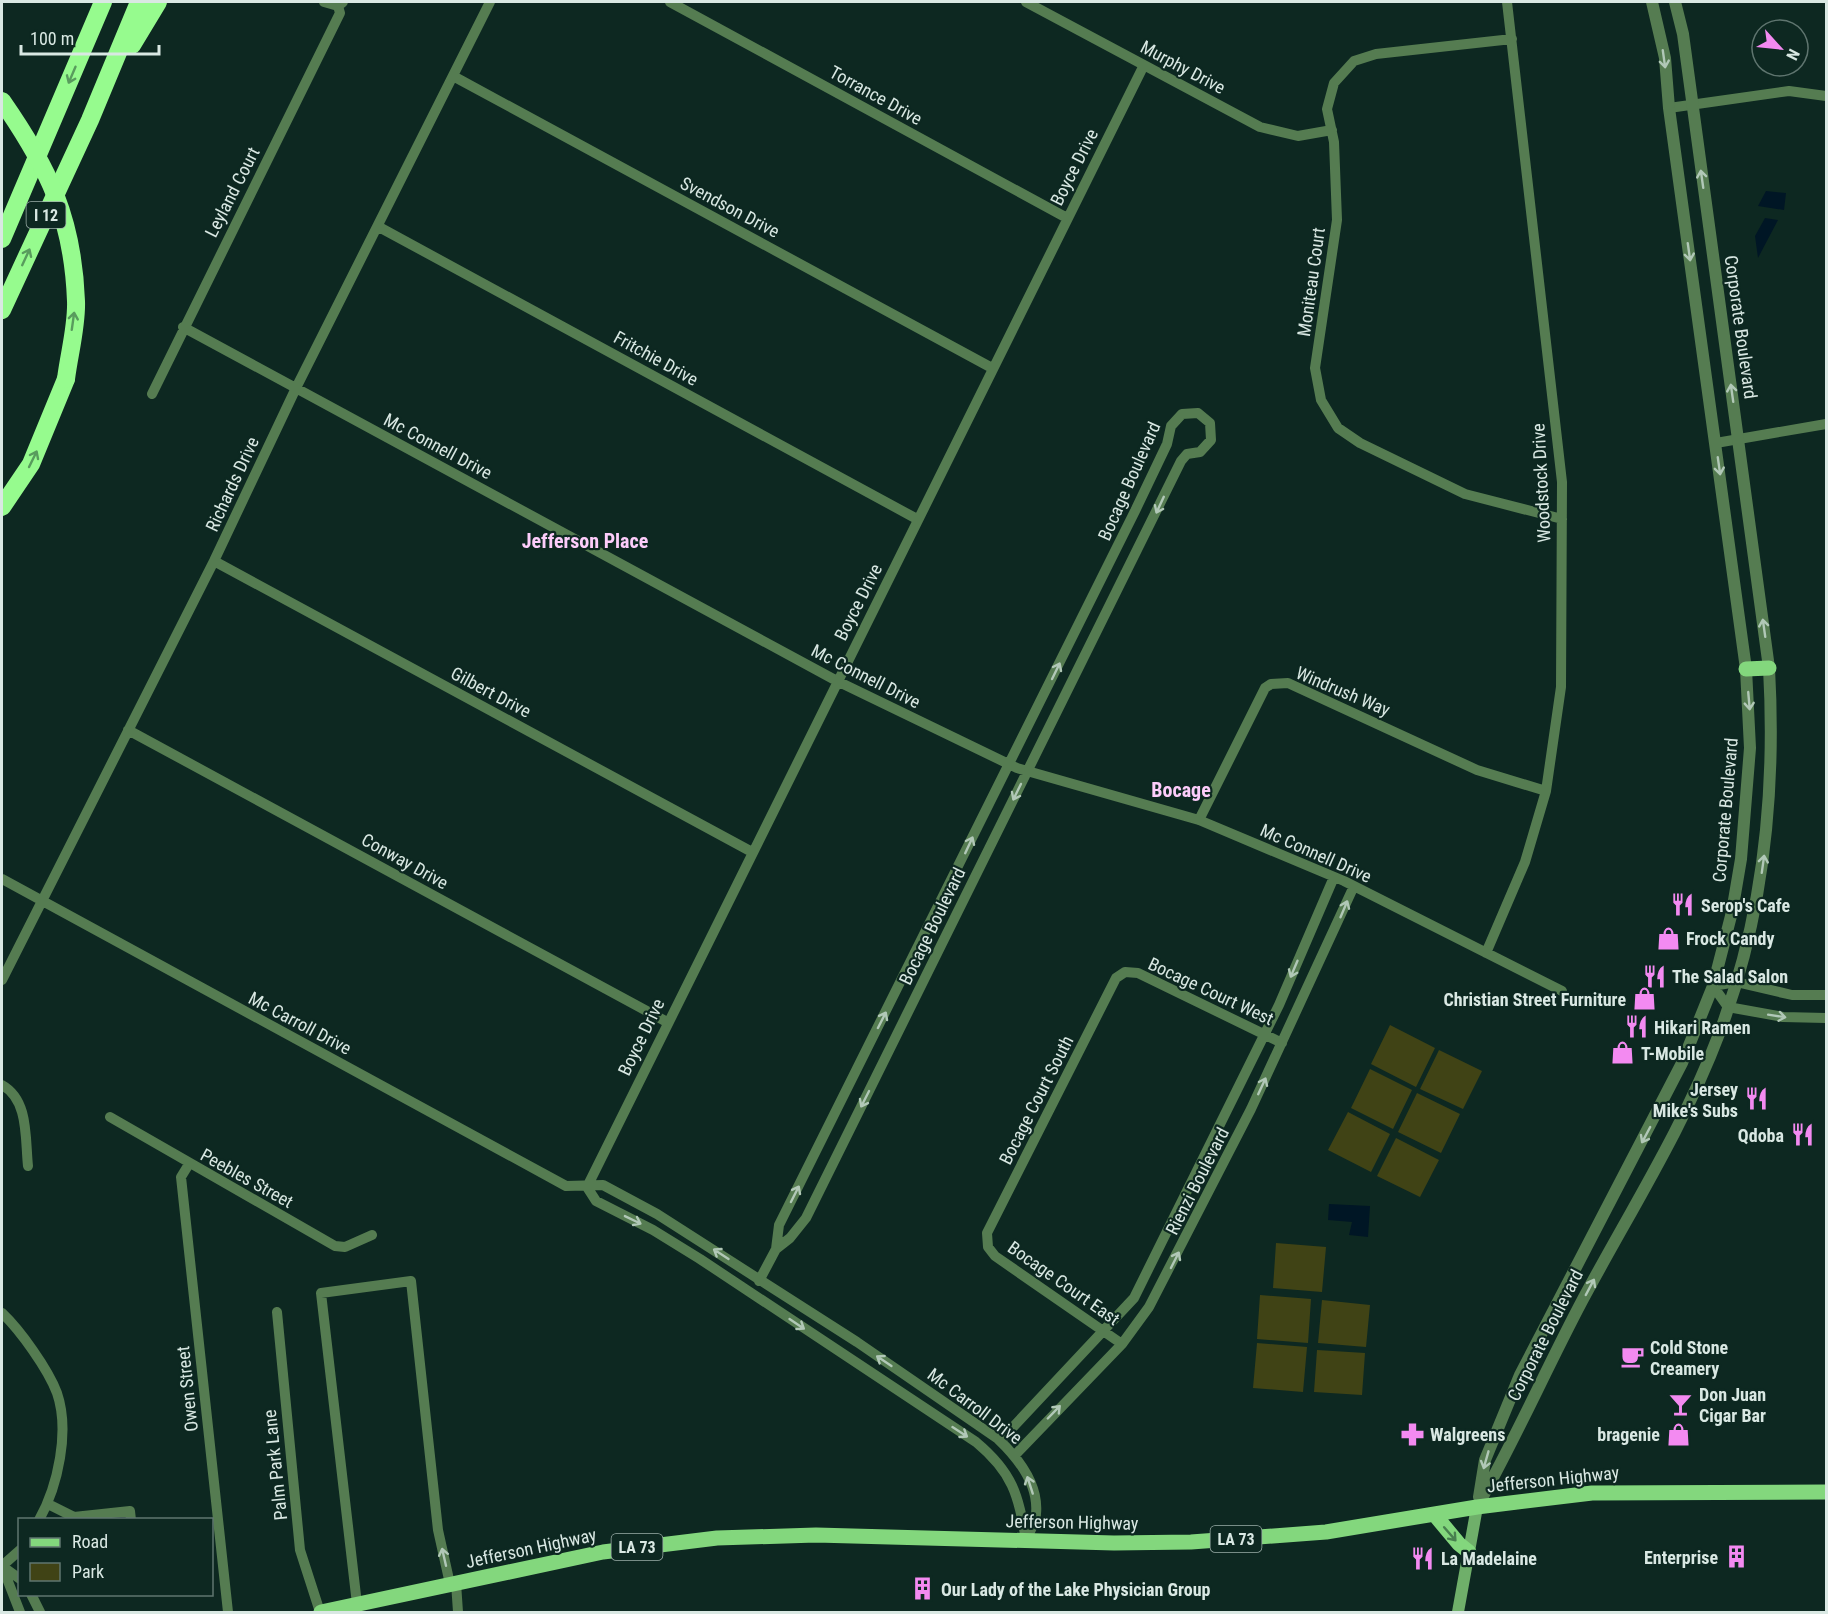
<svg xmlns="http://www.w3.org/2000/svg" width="1828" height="1614" font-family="'Roboto Condensed',sans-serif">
<rect width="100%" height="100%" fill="#0d2821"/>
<path fill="#404315" d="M1390,1025L1435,1048L1416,1087L1371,1064Z
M1439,1050L1482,1071L1463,1109L1420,1089Z
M1370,1069L1412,1090L1393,1129L1351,1108Z
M1417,1093L1460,1114L1441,1153L1398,1132Z
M1348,1112L1390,1134L1371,1172L1328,1150Z
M1396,1138L1439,1160L1420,1197L1377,1176Z
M1276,1243L1326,1247L1322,1292L1273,1288Z
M1260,1295L1311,1299L1308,1343L1257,1339Z
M1322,1300L1370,1305L1366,1347L1318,1343Z
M1257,1343L1307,1347L1303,1392L1253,1388Z
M1317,1350L1365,1353L1362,1395L1314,1392Z"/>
<path fill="#001625" d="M1766,191L1786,193L1784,210L1758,206Z
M1765,218L1778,220L1758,258L1755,236Z
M1329,1204L1370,1206L1368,1237L1349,1235L1352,1222L1328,1220Z"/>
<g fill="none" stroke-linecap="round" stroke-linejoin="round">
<path stroke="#557c51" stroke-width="10" d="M324,2L338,6L343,2
M670,2L1067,218
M1026,2L1260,127L1298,136L1332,130
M1512,39L1376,54L1354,61L1334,83L1327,109L1334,142L1337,220L1315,368L1321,400L1338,428L1360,443L1465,494L1562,519
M453,76L992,368
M1669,108L1789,91L1826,96
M379,227L917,519
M183,327L837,681L1017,768L1199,820L1344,881L1562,991
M152,394L340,13L338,6
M1716,443L1826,424
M214,561L752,852
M128,730L667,1022
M1199,820L1265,688L1271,684L1288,683L1477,770L1546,791
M2,879L566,1186L603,1185L657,1214L857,1342L998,1439C1017,1457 1039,1484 1036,1514C1036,1522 1029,1532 1026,1541
M1486,953L1525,862L1546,791L1561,687L1562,482L1507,2
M2,980L214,561L296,388L490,2
M1826,995H1792L1736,982L1713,986L1728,1007L1783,1017L1826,1018
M2,1085C29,1100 25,1138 28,1166
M110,1117L335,1246L345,1247L372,1235
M189,1164L181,1177L228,1612
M587,1187L1144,65
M587,1187L596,1201L653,1230L700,1259L976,1442C1013,1473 1018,1494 1026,1540
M759,1281L776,1249L779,1225L1135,511L1167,444L1171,426L1182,414L1198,413L1210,423L1211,440L1200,452L1187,454L1181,461L806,1218L790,1238L776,1249
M277,1312L300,1550L320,1612
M2,1313C20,1330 48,1369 57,1393C70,1431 58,1486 39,1520
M1122,1344L995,1256L988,1247L987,1233L1116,978L1125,972L1138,973L1282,1043
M1000,1441L1134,1298L1279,1005L1334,877
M1015,1455L1122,1344L1149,1307L1251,1109L1354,886
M48,1504L74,1517L130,1511L131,1520
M2,1566L20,1612
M2,1566L20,1550
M2,1566L20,1579
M456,1583L458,1612
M31,1594L40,1612
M357,1604L321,1293L411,1281L438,1530L450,1584"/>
<path stroke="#557c51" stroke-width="12" d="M1479,1497L1485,1460L1520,1375L1682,1063L1713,986L1732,912L1741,859L1750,748L1746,669L1669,108L1665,58L1652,2
M1477,1507C1515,1440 1546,1369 1582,1301C1629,1213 1684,1127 1719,1034C1764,916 1776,793 1769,668L1683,34L1675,2"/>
<path stroke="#6faf6a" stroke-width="12" d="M1458,1612L1477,1507"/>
<path stroke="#83d77d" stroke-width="15" d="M1746,669L1769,668
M1434,1514L1459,1544L1469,1552
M321,1612L603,1552L717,1538L816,1535L1114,1543L1191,1542L1326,1532L1477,1507L1592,1493L1826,1492"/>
<path stroke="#96fb8e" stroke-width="18" d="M132,45L158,2
M2,239L103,2
M2,310L90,120L139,2
M2,507L31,464L66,379"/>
<path stroke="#96fb8e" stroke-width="18" d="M2,101C48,167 73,218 76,301C77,326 69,354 66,379"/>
</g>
<defs><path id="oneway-shaft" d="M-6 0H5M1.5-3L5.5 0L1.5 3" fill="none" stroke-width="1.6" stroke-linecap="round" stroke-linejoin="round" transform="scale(1.5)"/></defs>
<g stroke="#b1c8b7">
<use href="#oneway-shaft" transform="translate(1664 59) rotate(82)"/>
<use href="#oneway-shaft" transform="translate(1702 179) rotate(-98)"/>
<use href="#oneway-shaft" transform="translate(1689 252) rotate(82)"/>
<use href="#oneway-shaft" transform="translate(1732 393) rotate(-98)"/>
<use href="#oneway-shaft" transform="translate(1719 466) rotate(82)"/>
<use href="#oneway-shaft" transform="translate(1160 505) rotate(115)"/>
<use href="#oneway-shaft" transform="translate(1764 628) rotate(-98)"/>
<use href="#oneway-shaft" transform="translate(1056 671) rotate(-64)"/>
<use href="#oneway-shaft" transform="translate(1749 701) rotate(85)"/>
<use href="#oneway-shaft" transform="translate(1017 792) rotate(116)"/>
<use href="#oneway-shaft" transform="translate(969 845) rotate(-65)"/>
<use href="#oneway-shaft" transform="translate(1763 864) rotate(-82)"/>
<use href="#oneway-shaft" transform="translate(1344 909) rotate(-67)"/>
<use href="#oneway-shaft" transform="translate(1294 969) rotate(113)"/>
<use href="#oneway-shaft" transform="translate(1777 1016) rotate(9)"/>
<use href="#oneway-shaft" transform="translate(882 1020) rotate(-63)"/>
<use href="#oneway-shaft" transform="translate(1262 1086) rotate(-65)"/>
<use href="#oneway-shaft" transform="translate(865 1099) rotate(117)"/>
<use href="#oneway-shaft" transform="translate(1646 1135) rotate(118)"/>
<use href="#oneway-shaft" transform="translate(795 1194) rotate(-63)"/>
<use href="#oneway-shaft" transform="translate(633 1220) rotate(26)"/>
<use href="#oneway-shaft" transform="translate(721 1254) rotate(-147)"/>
<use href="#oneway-shaft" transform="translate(1175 1260) rotate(-63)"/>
<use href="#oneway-shaft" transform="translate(1590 1287) rotate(-62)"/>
<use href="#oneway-shaft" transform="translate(797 1324) rotate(34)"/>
<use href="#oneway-shaft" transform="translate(884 1361) rotate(-146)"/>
<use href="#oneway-shaft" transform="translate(1054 1412) rotate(-46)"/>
<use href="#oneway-shaft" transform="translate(960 1432) rotate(33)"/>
<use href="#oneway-shaft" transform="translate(1486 1460) rotate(106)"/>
<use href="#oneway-shaft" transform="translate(1030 1485) rotate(-108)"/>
<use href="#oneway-shaft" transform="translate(444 1557) rotate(-103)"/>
</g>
<g stroke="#589c5d">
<use href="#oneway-shaft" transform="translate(72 75) rotate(113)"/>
<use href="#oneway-shaft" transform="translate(26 257) rotate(-65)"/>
<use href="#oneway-shaft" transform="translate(73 321) rotate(-82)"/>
<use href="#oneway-shaft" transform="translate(33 459) rotate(-64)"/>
</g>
<use stroke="#48804f" href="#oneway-shaft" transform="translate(1450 1534) rotate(49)"/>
<defs>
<symbol id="restaurant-bare" viewBox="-9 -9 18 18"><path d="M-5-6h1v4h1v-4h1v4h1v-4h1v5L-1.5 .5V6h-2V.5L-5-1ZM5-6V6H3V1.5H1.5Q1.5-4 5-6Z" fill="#f38af1" stroke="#0d2821" stroke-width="2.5" paint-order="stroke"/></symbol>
<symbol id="shop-bare" viewBox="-9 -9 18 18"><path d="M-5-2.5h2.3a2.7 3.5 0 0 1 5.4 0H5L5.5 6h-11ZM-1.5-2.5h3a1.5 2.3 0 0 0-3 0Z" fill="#f38af1" stroke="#0d2821" stroke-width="2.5" paint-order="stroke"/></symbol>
<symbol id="cafe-bare" viewBox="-9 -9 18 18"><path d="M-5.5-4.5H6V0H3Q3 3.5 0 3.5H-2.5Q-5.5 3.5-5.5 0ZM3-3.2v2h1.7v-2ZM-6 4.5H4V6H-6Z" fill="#f38af1" stroke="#0d2821" stroke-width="2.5" paint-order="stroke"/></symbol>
<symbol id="bar-bare" viewBox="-9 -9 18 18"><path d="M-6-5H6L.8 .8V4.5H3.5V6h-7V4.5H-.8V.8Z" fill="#f38af1" stroke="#0d2821" stroke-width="2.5" paint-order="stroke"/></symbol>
<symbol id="pharmacy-bare" viewBox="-9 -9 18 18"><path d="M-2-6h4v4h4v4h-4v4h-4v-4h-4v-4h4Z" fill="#f38af1" stroke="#0d2821" stroke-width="2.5" paint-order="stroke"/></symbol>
<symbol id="building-bare" viewBox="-9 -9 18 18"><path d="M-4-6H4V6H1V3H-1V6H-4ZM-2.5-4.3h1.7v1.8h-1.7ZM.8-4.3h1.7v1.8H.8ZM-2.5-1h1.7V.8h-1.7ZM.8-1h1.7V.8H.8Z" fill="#f38af1" stroke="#0d2821" stroke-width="2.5" paint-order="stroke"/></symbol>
</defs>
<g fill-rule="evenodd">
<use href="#restaurant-bare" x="1666" y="888" width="33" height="33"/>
<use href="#shop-bare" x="1652" y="922" width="33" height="33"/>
<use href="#restaurant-bare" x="1638" y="960" width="33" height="33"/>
<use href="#shop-bare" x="1628" y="982" width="33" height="33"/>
<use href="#restaurant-bare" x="1620" y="1010" width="33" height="33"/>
<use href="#shop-bare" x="1606" y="1036" width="33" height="33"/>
<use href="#restaurant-bare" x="1740" y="1082" width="33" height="33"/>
<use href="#restaurant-bare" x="1786" y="1118" width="33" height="33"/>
<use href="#cafe-bare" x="1616" y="1340" width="33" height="33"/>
<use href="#bar-bare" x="1664" y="1388" width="33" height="33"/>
<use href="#pharmacy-bare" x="1396" y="1418" width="33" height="33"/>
<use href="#shop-bare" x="1662" y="1418" width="33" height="33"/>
<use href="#building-bare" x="1720" y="1540" width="33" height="33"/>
<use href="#restaurant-bare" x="1406" y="1542" width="33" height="33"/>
<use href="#building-bare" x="906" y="1572" width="33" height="33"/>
</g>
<g text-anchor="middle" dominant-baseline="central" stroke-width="4.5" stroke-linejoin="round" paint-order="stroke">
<g fill="#0d2821" stroke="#9caea9" stroke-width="1.5">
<rect x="26.5" y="202" width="39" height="26" rx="4.5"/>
<rect x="1210.5" y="1526" width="51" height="26" rx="4.5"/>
<rect x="611.5" y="1534" width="51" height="26" rx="4.5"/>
</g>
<g font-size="16" font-weight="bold" fill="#d9e8e3">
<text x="46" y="215">I 12</text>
<text x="1236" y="1539">LA 73</text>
<text x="637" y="1547">LA 73</text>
</g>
<g font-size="18" fill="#d9e8e3" stroke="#0d2821">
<text transform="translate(1183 67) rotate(28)">Murphy Drive</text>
<text transform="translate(876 95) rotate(29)">Torrance Drive</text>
<text transform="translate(1074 167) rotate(-63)">Boyce Drive</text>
<text transform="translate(232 192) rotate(-63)">Leyland Court</text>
<text transform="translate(730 207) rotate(28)">Svendson Drive</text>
<text transform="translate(1311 282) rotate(-82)">Moniteau Court</text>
<text transform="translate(1741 327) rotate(82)">Corporate Boulevard</text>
<text transform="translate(656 358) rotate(29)">Fritchie Drive</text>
<text transform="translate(438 446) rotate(28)">Mc Connell Drive</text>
<text transform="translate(1129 481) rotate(-66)">Bocage Boulevard</text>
<text transform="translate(1541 483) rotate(-93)">Woodstock Drive</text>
<text transform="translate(232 484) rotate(-65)">Richards Drive</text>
<text transform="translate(858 602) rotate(-63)">Boyce Drive</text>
<text transform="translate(866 676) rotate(27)">Mc Connell Drive</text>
<text transform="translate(1343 691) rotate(23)">Windrush Way</text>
<text transform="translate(491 692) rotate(28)">Gilbert Drive</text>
<text transform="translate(1725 810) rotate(-85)">Corporate Boulevard</text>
<text transform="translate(1316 853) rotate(24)">Mc Connell Drive</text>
<text transform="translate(405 861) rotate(29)">Conway Drive</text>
<text transform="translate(932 926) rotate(-64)">Bocage Boulevard</text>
<text transform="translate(1211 991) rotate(25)">Bocage Court West</text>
<text transform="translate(300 1023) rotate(28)">Mc Carroll Drive</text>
<text transform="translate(641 1037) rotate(-64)">Boyce Drive</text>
<text transform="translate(1036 1100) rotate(-63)">Bocage Court South</text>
<text transform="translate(247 1178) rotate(29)">Peebles Street</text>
<text transform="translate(1197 1181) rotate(-63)">Rienzi Boulevard</text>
<text transform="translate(1064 1283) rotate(35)">Bocage Court East</text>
<text transform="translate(1545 1335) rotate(-63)">Corporate Boulevard</text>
<text transform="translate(187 1389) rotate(-96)">Owen Street</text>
<text transform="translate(975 1406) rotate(37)">Mc Carroll Drive</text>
<text transform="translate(275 1465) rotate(-96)">Palm Park Lane</text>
<text transform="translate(1553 1479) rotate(-6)">Jefferson Highway</text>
<text transform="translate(1072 1522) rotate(1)">Jefferson Highway</text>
<text transform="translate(531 1548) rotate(-12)">Jefferson Highway</text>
</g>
<g font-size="18" font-weight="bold" fill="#d9e8e3" stroke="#0d2821" text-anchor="start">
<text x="1701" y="905">Serop's Cafe</text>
<text x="1686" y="938">Frock Candy</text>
<text x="1672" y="976">The Salad Salon</text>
<text x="1626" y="999" text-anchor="end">Christian Street Furniture</text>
<text x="1654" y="1027">Hikari Ramen</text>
<text x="1641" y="1053">T-Mobile</text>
<text x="1738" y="1089" text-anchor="end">Jersey<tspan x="1738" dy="21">Mike's Subs</tspan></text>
<text x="1784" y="1135" text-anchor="end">Qdoba</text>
<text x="1650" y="1347">Cold Stone<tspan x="1650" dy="21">Creamery</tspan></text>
<text x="1699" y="1394">Don Juan<tspan x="1699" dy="21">Cigar Bar</tspan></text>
<text x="1430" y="1434">Walgreens</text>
<text x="1660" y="1434" text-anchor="end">bragenie</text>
<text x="1718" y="1557" text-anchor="end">Enterprise</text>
<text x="1441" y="1558">La Madelaine</text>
<text x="941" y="1589">Our Lady of the Lake Physician Group</text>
</g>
<g font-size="20" font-weight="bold" fill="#fdcdfb" stroke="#0d2821">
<text x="585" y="541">Jefferson Place</text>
<text x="1181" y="790">Bocage</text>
</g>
</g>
<rect width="1828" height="1614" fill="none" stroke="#d9e8e3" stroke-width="6"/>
<rect x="18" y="1518" width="195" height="78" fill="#0d2821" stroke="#5f756f" stroke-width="1.5"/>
<rect x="30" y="1538" width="30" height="9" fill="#83d77d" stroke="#5f756f" stroke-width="1.5"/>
<text x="72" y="1548" font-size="18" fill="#d9e8e3">Road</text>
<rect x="30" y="1563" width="30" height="18" fill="#404315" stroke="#5f756f" stroke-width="1.5"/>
<text x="72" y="1578" font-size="18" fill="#d9e8e3">Park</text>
<g transform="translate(1780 48) rotate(117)"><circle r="28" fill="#0d2821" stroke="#5f756f" stroke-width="1.5"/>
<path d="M0-4.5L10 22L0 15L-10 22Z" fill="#f38af1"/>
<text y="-9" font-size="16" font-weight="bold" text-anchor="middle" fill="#d9e8e3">N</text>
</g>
<path d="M21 45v9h138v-9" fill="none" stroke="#d9e8e3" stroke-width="3"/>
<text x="30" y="45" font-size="18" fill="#d9e8e3" stroke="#0d2821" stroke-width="4.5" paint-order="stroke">100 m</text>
</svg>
